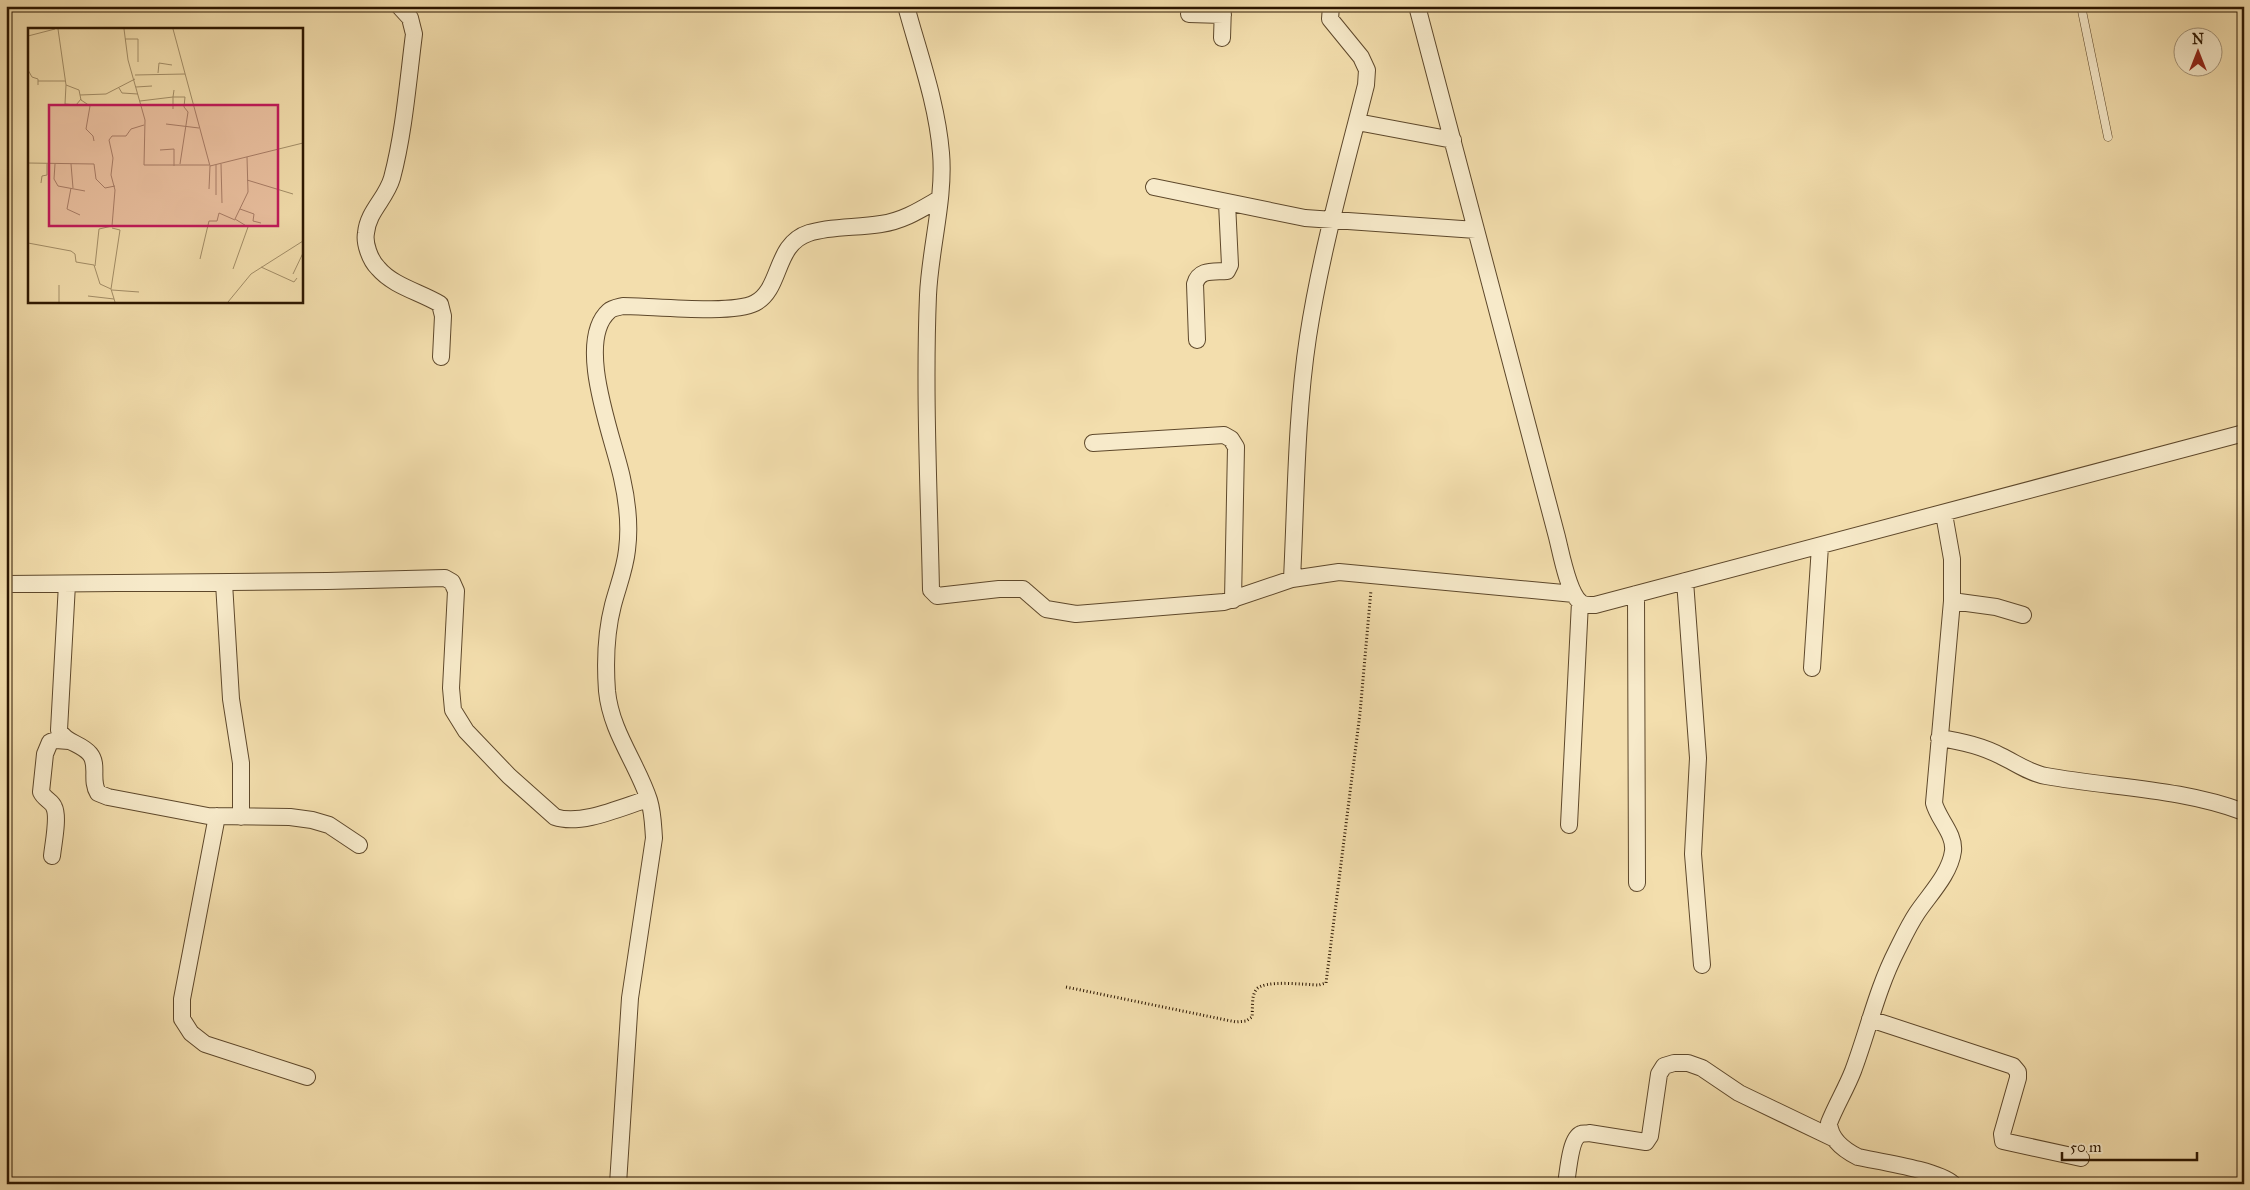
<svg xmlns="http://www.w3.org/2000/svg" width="2250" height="1190" font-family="'IM FELL Great Primer',serif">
<rect width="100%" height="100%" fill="#f3dead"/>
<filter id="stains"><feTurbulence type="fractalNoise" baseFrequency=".004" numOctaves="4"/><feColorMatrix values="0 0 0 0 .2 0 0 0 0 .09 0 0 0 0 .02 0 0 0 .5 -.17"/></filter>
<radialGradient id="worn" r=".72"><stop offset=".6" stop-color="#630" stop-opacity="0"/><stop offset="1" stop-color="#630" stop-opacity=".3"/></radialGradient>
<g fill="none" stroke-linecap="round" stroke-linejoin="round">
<defs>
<path id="lane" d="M2081,6L2108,137"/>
<path id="street" d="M399,6L410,18L414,34C408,81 404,133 392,178C386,199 368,211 366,233C364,243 370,260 378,268C393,286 420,292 440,304L443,316L441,357
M906,6C919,54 937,103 941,153C945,198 930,249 928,295C924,393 929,492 931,590L937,596L999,589H1023L1046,609L1076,614L1224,602L1292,579L1339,572L1574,594
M1417,6L1557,537C1561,553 1568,592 1580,602C1584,606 1590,605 1595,605L2244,433
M1189,14L1223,15
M1222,38L1223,6
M1357,122L1453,140
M1154,187L1305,218L1476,230
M1197,340L1195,284C1199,269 1213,272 1227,271L1230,265L1227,203
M1093,443L1224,435L1231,439L1236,447L1233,600
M1944,514L1952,559V601L1934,803C1938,819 1955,834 1953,851C1950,874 1929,895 1917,913C1909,925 1903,938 1897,950C1877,989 1868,1031 1853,1071C1846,1089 1836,1105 1829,1123C1830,1140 1844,1150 1858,1157C1881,1162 1937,1170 1953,1184
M1292,579C1296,499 1296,416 1308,337C1321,252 1345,168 1366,85L1367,70L1361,57L1330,19L1331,6
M1685,581L1698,758L1693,854L1702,965
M224,583L231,699L241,763V817
M6,584L327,581L445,578L452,582L456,591L451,688L453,710L466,731L509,776L555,817C581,826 622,807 648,799
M67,584L59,730C65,743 81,743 90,754C99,765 90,780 98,793L108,797L208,816L290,817L312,820L329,825L359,845
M1636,594L1637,883
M1952,601L1996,607L2023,615
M1812,668L1820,546
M1939,738C1961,741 1982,746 2001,756C2016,763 2029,773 2046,776C2112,788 2180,788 2244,812
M217,816L182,999V1019L191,1033L205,1044L307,1077
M1569,825L1580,602
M52,856C53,845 59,817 54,807C52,801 44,799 41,792L45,754L50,742L56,740L69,741
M1870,1019L2013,1066L2018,1072V1078L2002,1134L2003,1141L2081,1158
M618,1184L630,998L654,838C653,825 653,813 649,800C637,763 611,732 607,691C605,663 606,632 613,605C618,586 625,569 627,550C630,527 627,500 622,478C614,439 574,342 609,311C612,308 619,307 623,306C652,306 732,315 755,303C782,289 774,244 809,233C831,226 857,228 881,224C903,221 920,210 939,199
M1566,1184C1568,1173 1570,1138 1581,1134C1583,1133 1586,1134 1589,1133L1646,1142L1650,1136L1659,1074L1664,1066L1674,1063H1688L1702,1068L1739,1093L1835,1139"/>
</defs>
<use href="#lane" stroke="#5e482b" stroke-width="9"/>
<use href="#street" stroke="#5e482b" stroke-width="18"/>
<path stroke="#2c1600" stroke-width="3" stroke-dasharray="1 2.5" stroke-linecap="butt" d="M1066,987L1236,1022L1246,1021L1252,1017C1253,1009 1251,997 1256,990C1263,979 1306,985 1319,985L1326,983L1360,713L1371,590
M334,1184L339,1181L399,1184"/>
<use href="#lane" stroke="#f7eaca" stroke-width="8"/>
<use href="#street" stroke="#f7eaca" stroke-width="16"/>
</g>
<g transform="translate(28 28)">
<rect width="275" height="275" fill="#f3dead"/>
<path fill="none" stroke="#a38e68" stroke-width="1" d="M30,1L38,57L51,62L53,72L62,78L58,101L65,108L66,113M96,1L100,32L117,92L116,137H181M145,1L182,138L275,115M0,8L27,1M97,11H110V34M0,42L4,49L10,51V57M130,45L131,35L144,37M107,47L157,46M10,53H37M38,57L37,76L48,77L53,71M108,59L124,58M91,60L94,65L110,66M146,62L145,69H157L156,79L160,84L152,136M52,67L78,66L107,51M112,73L145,69V81M138,96L171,100M132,122L146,121V138M0,135L66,136L68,151L77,160L87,158M27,136L26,151L30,158L57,163M43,136L45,160M193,136L194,175M188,137V167M219,152L265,166M13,155L14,148L19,147V136M43,160L39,181L52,187M181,161L182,138M212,181L226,186L225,193L233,195M0,215L43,223L47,226L48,234L66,237L72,256L83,261L87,274M172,231L181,193H189L191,185L207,192M67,238L71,201L84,198L87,162L83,147L85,130L81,112L84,108H98L103,101L116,97M233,239L266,254L269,250M205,241L220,199L207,191L220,164L219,129M265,246L275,225M31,257V274M83,261L92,202L84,200M84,262L111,264M60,268L86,271M200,274L223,246L275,213"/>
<path fill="#c2185b" fill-opacity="0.15" stroke="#c2185b" stroke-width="2.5" d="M21,77H250V198H21Z"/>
<rect width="275" height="275" fill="none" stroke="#2c1600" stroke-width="2.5"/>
</g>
<rect width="2250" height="1190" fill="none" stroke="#f3dead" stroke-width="25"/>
<rect x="8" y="8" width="2235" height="1175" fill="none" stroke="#2c1600" stroke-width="2.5"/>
<rect x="12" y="12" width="2225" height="1165" fill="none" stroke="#2c1600"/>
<g transform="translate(2198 52)"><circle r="24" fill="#f7eaca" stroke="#a69579"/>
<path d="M0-4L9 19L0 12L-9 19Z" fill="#8f2418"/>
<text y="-8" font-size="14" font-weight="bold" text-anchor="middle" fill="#2c1600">N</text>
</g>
<path d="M2062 1152v8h135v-8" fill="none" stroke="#2c1600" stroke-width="2.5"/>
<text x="2070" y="1152" font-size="15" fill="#2c1600" stroke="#f7eaca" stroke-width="4" paint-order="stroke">50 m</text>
<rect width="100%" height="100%" filter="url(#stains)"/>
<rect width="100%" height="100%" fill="url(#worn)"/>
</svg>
